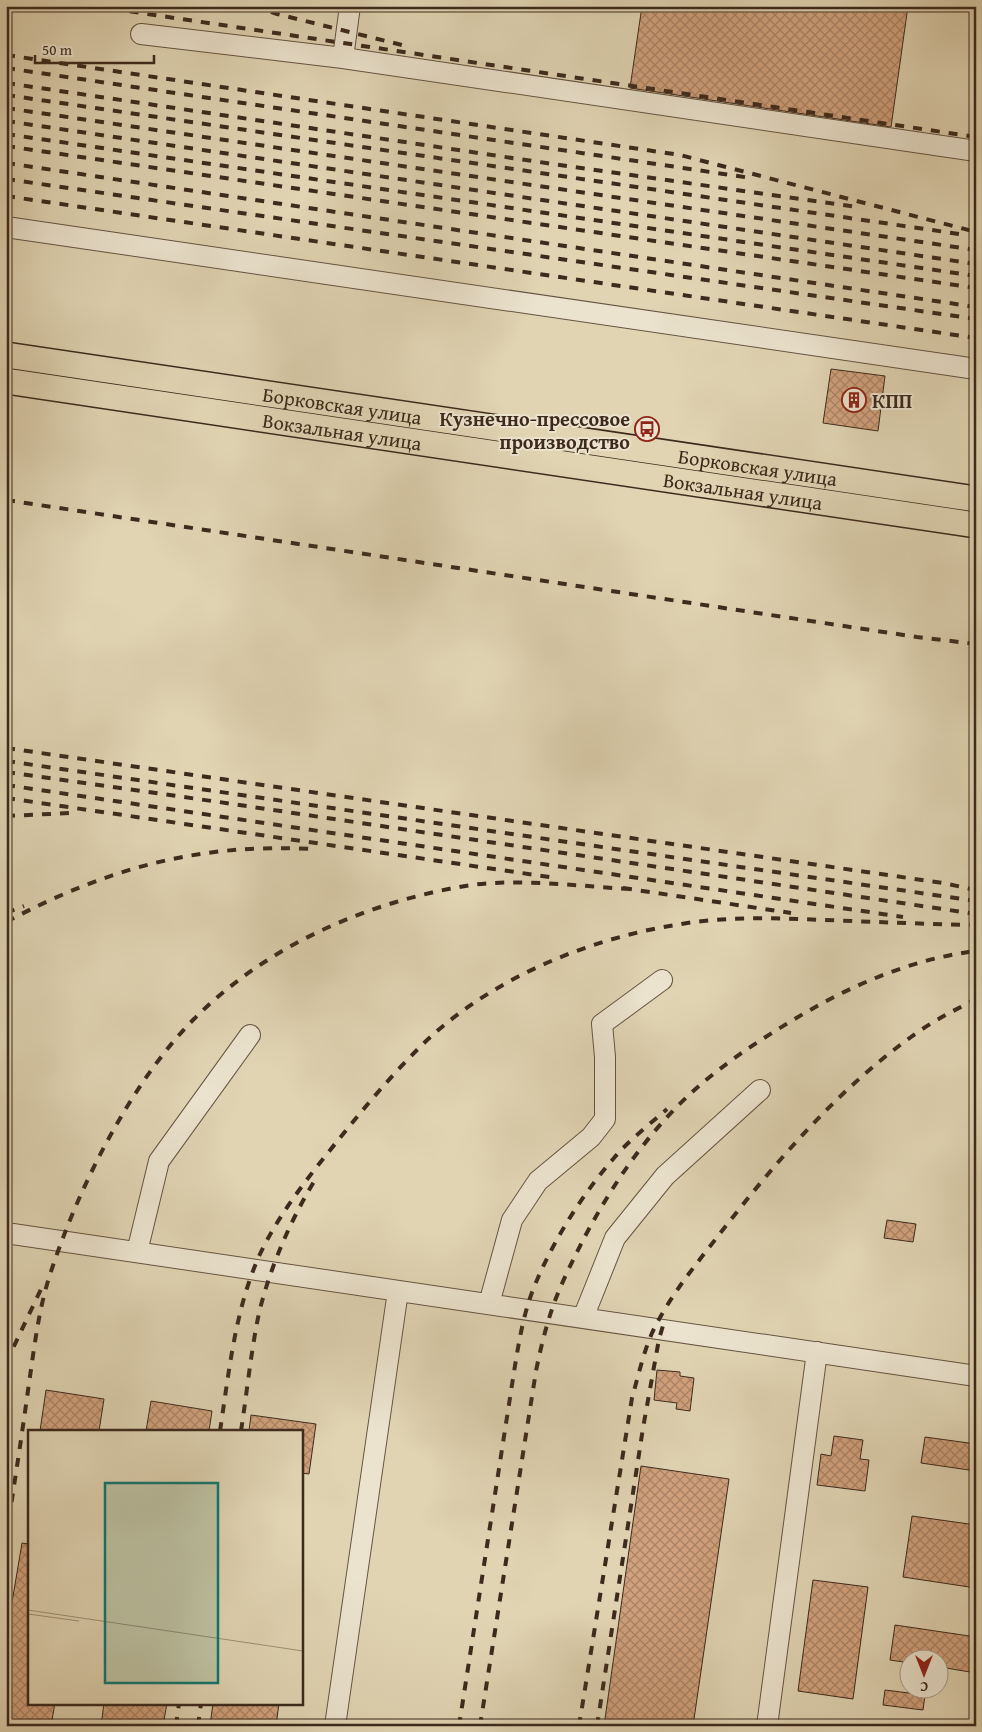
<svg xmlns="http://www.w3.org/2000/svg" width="982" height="1732" font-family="'Gentium Book Plus',serif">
<defs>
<pattern id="building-cross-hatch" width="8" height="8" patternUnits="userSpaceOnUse" patternTransform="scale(1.25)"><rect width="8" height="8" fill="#d1a27d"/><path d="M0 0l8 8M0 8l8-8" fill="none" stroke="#ab8466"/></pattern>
</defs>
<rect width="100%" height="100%" fill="#e0d4b3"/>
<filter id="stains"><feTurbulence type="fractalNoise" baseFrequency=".004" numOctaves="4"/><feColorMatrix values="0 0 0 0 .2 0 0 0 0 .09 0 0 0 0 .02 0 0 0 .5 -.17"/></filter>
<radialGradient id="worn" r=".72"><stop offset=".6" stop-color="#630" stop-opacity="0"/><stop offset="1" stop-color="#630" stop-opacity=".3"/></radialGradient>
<path fill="url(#building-cross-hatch)" stroke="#3d2a1d" d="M642,6H908L891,127L630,88Z
M831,369L885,376L878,431L823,423Z
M887,1220L916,1224L913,1242L884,1238Z
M657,1370L680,1372V1376L694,1378L690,1411L676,1409L677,1403L654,1400Z
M46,1390L104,1399L99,1431H40Z
M151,1401L212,1411L209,1431H146Z
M251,1415L316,1424L309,1474L301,1473V1431H249Z
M834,1436L863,1440L860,1459L869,1460L865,1491L817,1485L821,1454L831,1456Z
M925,1437L976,1444V1471L921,1463Z
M641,1466L729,1479L693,1726H604Z
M912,1516L976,1525V1588L903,1577Z
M22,1543L29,1544V1703H55L51,1726H34L6,1721V1638Z
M813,1580L868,1587L853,1699L798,1691Z
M895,1625L976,1637V1673L940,1667V1660H910V1663L890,1660Z
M885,1690L925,1695L923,1710L883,1705Z
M104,1703H167L163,1726H101Z
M213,1703H279L276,1726H210Z"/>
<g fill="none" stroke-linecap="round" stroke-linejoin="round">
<defs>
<path id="minor" d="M141,34L343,58L976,151
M343,58L350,6
M6,227L976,369
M6,1233L976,1376
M137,1252L159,1161L250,1035
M489,1304L512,1220L538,1181L591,1137L605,1119V1057L602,1024L662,980
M583,1318L615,1238L665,1176L760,1090
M335,1726L398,1291
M767,1726L817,1352"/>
<g id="major">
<path id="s1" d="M6,355L976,499"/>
<path id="s2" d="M6,381L976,525"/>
</g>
</defs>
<use href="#minor" stroke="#665442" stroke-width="22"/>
<use href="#major" stroke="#3d2a1d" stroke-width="28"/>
<use href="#minor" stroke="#ebe3ce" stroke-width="20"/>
<use href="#major" stroke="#e0d4b3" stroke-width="25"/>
<path stroke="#3d2a1d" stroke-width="4" stroke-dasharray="9 9" stroke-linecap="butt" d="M94,6L976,137
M254,6L277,14L410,47
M6,55L680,155L976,232
M6,68L751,178
M6,83L546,163L857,207
M6,95L959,234
M6,108L976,250
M6,121L976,264
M6,134L976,276
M6,146L976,288
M6,163L976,307
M6,179L976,319
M6,196L976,338
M6,500L917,637L976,644
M6,748L943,883L976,890
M6,761L976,901
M6,772L219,802L976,914
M6,785L903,917
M6,798L556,878
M6,816L70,813
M623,888L791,913
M6,913L24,906
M6,922C106,869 197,843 311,849
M6,1363L42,1287
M220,1431C229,1372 235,1309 260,1254C280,1212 310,1175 339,1139C364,1108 390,1077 418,1049C484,982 583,940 675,925C725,916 775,918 825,920C876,922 926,924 976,925
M241,1431C247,1392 251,1351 259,1313C271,1264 292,1217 318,1175
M6,1538C14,1486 22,1435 29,1383C34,1350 38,1314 48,1281C75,1194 129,1085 193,1020C264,948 360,905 459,887C514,877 574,886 630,889
M176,1726L179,1703
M198,1726L201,1703
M459,1726L514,1372C519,1341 524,1309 537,1280C555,1238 584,1192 614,1158C629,1140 649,1125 667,1109
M480,1726L536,1371C541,1346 547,1322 556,1298C563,1280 572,1262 581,1244C613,1182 653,1124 706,1080C734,1057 763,1038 793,1020C849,986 911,959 976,951
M579,1726L632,1398C638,1377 643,1354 652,1333C669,1297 694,1267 718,1236C774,1164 836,1091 911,1037C931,1022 953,1011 976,999
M597,1726L643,1428L659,1339L665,1319"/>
</g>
<defs>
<symbol id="building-ring" viewBox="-11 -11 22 22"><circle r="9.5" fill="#ebe3ce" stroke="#8f2418" stroke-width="1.5"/><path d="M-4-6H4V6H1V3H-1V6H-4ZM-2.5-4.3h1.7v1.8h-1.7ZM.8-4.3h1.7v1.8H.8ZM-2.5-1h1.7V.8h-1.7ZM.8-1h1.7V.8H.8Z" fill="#8f2418"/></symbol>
<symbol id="bus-ring" viewBox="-11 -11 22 22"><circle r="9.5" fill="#ebe3ce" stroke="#8f2418" stroke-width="1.5"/><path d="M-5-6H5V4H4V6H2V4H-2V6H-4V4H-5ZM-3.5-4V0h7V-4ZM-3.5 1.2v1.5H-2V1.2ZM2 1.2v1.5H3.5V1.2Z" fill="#8f2418"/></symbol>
</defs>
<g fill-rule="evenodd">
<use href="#building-ring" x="840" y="386" width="28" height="28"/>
<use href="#bus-ring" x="633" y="415" width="28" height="28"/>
</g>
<g text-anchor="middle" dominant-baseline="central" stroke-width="4" stroke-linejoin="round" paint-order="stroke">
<g font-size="20" font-weight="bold" fill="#3d2a1d" stroke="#ebe3ce" text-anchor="start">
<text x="872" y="400">КПП</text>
<text x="630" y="418" text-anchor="end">Кузнечно-прессовое<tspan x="630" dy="23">производство</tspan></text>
</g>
<g font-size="20" fill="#3d2a1d" stroke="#ebe3ce">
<text stroke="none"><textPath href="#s1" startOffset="340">Борковская улица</textPath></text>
<text stroke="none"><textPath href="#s2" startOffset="340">Вокзальная улица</textPath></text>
<text stroke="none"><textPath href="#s1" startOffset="760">Борковская улица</textPath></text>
<text stroke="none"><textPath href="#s2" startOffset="745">Вокзальная улица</textPath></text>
</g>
</g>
<g transform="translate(28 1430)">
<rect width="275" height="275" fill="#e0d4b3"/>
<path fill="none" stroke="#9f9077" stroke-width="1" d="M0,180L275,221M0,184L51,191"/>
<path fill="#0f766e" fill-opacity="0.15" stroke="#0f766e" stroke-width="2.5" d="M77,53H190V253H77Z"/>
<rect width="275" height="275" fill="none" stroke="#3d2a1d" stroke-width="2.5"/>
</g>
<rect width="982" height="1732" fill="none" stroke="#e0d4b3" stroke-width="25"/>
<rect x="8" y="8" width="967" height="1717" fill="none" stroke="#3d2a1d" stroke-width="2.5"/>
<rect x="12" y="12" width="957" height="1707" fill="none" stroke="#3d2a1d"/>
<g transform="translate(924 1674) rotate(180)"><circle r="24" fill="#ebe3ce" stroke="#a59987"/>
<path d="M0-4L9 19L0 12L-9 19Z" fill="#8f2418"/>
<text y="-8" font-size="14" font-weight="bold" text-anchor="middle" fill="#3d2a1d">С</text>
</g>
<path d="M35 55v8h119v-8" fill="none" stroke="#3d2a1d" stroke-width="2.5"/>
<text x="42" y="55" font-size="15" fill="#3d2a1d" stroke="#ebe3ce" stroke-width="4" paint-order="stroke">50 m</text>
<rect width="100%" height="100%" filter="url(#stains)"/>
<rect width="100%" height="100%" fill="url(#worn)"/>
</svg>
